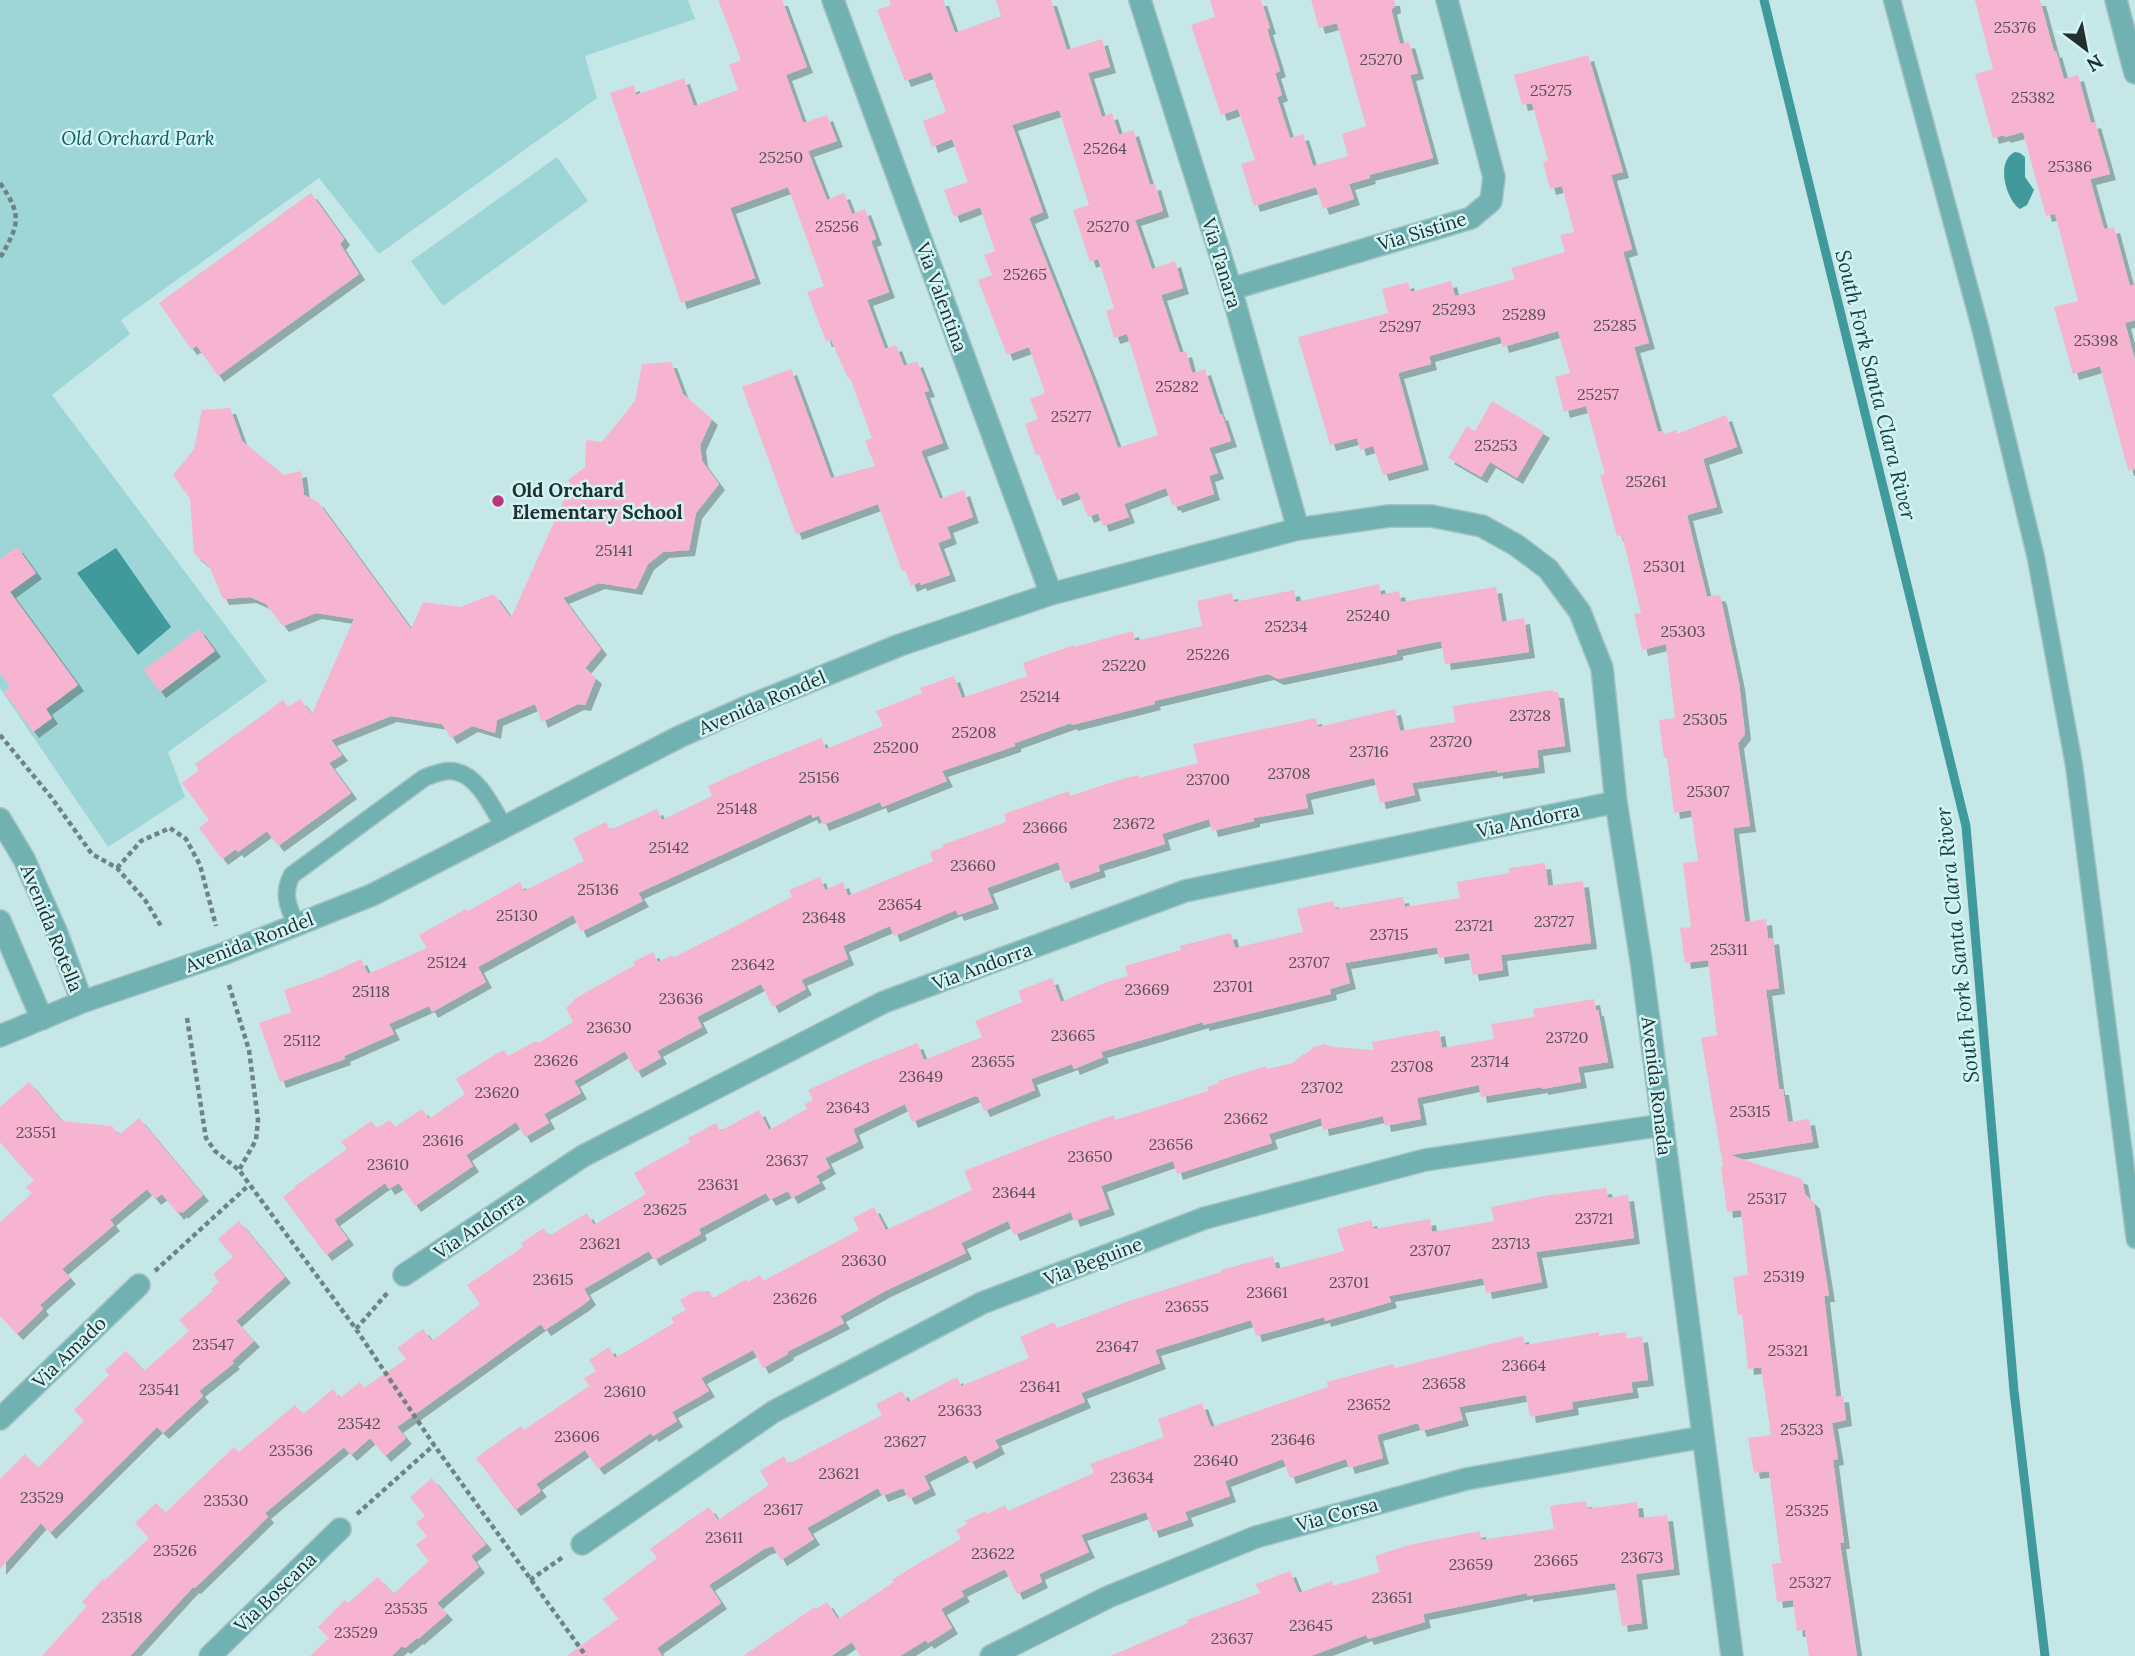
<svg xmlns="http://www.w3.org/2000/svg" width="2135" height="1656" font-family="Lora,serif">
<defs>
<filter id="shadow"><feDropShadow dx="6" dy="6" stdDeviation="0" flood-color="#0004"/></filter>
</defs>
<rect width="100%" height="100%" fill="#c6e7e7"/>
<path fill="#9ed5d6" d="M0,0H688L695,19L585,56L597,98L379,254L319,178L121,320L130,334L52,395L267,681L168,752L185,797L108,847L0,688Z
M557,157L588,201L443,306L411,261Z"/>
<path fill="#409a9c" d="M2015,152L2020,153L2025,157V177L2034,190L2027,205L2020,209C2006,200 1995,161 2015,152Z
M116,548L171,627L138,655L77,573Z"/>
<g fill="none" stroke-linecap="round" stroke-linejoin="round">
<path stroke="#409a9c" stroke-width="9" d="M1764,0L1966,826L2014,1391L2045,1656"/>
</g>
<path fill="#f7b4d1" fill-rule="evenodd" filter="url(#shadow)" d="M718,0H782L807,67L786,75L803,123L827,115L837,141L808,151L827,200L844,193L852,214L865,209L876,239L871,241L889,292L867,300L885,349L896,345L904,366L917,361L929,391L924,392L943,443L921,451L940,499L964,490L973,517L947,527L951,538L938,543L950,575L921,585L920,582L911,586L905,570L902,571L878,504L796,534L742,387L791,369L831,478L875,466L865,441L872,438L850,378H848L831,340L826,341L807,292L824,286L788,187L730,208L755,278L681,303L610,93L634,85L636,95L684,78L694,106L738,90L729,65L741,60Z
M889,0H943L955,33L1001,16L996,0H1051L1067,50L1102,39L1110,67L1088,73L1102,117L1112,113L1119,135L1133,130L1150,185L1155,184L1163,211L1135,220L1152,269L1175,261L1183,288L1161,295L1180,353L1186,351L1192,373L1205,369L1220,415L1222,414L1231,441L1209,448L1218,473L1209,476L1214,494L1176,507L1175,504L1172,505L1166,488L1124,504L1129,517L1103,526L1098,513L1088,517L1078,492L1057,500L1039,454L1036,455L1025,424L1038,419L1030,399L1045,393L1029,347L1007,355L978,280L992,275L984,255L995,251L980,207L954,217L944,190L968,182L952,139L932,147L923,121L946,112L931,72L905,81L877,10L891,5ZM1059,110L1089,205L1073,210L1090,262L1098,259L1114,308L1106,311L1114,338L1127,334L1158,435L1118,448L1090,372L1029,218L1043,212L1012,125Z
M1210,0H1261L1270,28L1267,29L1280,71L1275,73L1282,95L1277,97L1290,138L1303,134L1313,166L1348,156L1342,134L1366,126L1337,23L1319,28L1311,0H1394L1395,7L1391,9L1400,44L1409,42L1418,73L1410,75L1433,158L1369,175L1370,178L1349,184L1354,199L1323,209L1316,187L1254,206L1241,164L1255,160L1238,109L1221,115L1191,25L1215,17Z
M1975,0H2040L2054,52L2056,51L2064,79L2078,75L2091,123L2095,122L2110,174L2090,179L2104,229L2114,227L2130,286L2135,284V320L2125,323L2135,360V469L2128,470L2100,366L2073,374L2054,307L2078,301L2055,214L2046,216L2023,132L2005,137L2004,135L1993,138L1975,74L1993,69Z
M1588,55L1623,172L1611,175L1632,249L1623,252L1649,343L1634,347L1658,432L1663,431L1664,434L1677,430V434L1726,415L1737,447L1703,459L1717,507L1687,515L1707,597L1719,595L1721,599L1739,683L1745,734L1738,743L1750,826L1733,828L1745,922L1766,919L1768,939L1773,938L1779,988L1766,990L1779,1089H1783L1788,1122L1809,1119L1813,1142L1730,1155L1802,1179L1805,1194L1814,1203L1829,1296H1824L1836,1397L1843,1396L1846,1420L1832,1423L1838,1459L1833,1460L1844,1543H1840L1857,1656H1809L1805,1630L1797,1631L1793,1600L1777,1602L1772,1564L1781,1563L1769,1471L1754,1473L1748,1438L1771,1435L1761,1367L1748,1369L1742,1314L1738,1315L1733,1277L1748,1275L1741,1210L1727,1212L1721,1167L1723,1166L1701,1038L1717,1035L1708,960L1685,963L1680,928L1691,927L1683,863L1698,861L1691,810L1674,813L1667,758H1664L1659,720L1675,718L1666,644L1642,650L1634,614L1641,613L1622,535L1617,536L1600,475L1605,474L1586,406L1564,412L1555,377L1570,373L1558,331L1503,347L1500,336L1429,356L1431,364L1398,373L1423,464L1383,475L1373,446L1360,450L1357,438L1330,445L1298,337L1388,313L1382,289L1408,282L1411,292L1451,281L1455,296L1515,279L1511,268L1565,252L1560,235L1574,232L1562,186L1550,189L1543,162L1548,160L1532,103L1522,105L1514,75Z
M311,193L344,239L340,244L359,274L218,376L197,346L191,349L159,303Z
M671,362L683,394L712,419L700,445L702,461L719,484L696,513L689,550L663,552L648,564L636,589L599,583L563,598L601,649L585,668L596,678L585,705L578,704L542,722L535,704L497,720L495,733L472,726L451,738L442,724L391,716L331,740L342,755L329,763L351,793L278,846L267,831L238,852L236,849L222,859L199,828L209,820L182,783L199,770L195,764L283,700L288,707L300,699L312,714L354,619L316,613L283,626L266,604L250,597L223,599L209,566L194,554L190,499L173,475L194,449L202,410L230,408L242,441L284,475L301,471L304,495L318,502L411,629L423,602L460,607L494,594L511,618L571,484L568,480L585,467L586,440L602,442L635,401L642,364Z
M1492,401L1544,432L1517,478L1490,462L1481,477L1448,458L1467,426L1475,431Z
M17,547L36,573L10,592L78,685L46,709L52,718L33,732L4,692L10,687L0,673V559Z
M1379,584L1381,595L1399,591L1401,602L1496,587L1502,622L1524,618L1529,652L1445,664L1441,641L1397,650V654L1278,679L1268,674L1154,701L1155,704L1072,725L1071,723L1015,743V746L942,771L947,781L882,807L880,802L823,825L819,815L813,818L811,814L638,893L643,901L581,932L573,915L478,967L486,982L432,1012L429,1006L389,1024L394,1034L344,1056L345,1059L280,1082L259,1023L291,1012L284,990L322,977L361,959L368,974L427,948L419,935L466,909L468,911L520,882L524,891L584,861L573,838L606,822L610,830L657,809L662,820L712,796L708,786L757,764L821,738L826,749L883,726L876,711L922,693L920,688L954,676L962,698L1027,676L1023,663L1074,645V647L1133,631L1135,641L1202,626L1197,601L1232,593L1234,602L1294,590L1296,602Z
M199,629L215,651L160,692L144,670Z
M1553,690V692H1558L1565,746L1537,750L1539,767L1497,773V770L1412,783L1415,795L1380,803L1374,778L1305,794L1308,808L1254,818V821L1212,831L1209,819L1162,834L1165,844L1098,865L1100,871L1065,883L1058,862L987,888L993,903L958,915L956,910L894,936L890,926L843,946L848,959L801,980L806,989L773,1007L761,984L697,1017L702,1027L657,1051L661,1058L636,1072L625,1051L574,1081L581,1093L544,1114L549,1123L525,1137L516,1122L466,1155L473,1166L415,1206L399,1183L389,1189L385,1183L334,1220L348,1239L326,1255L283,1197L295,1188L294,1187L347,1149L341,1142L371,1121L377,1128L390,1120L395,1127L422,1109L429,1119L465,1094L456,1079L496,1054L505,1050L508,1056L536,1041L538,1043L573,1022L566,1008L576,998L635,965L633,962L653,952L658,962L672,955L673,958L792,897L789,890L820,877L825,890L843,882L848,896L933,861L930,852L943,847L942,845L1006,822L1004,814L1069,791L1070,796L1122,779L1139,775V778L1198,763L1193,744L1316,718L1318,727L1395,709L1400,731L1455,722L1453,706Z
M1545,863L1548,886L1583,881L1591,943L1501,955L1503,970L1473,975L1469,953L1439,958L1437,947L1345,963L1350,983L1330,989L1331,994L1203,1025V1022L1101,1052L1103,1057L1074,1069L1072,1064L1031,1079L1035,1090L984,1111L978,1097L975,1096L912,1122L905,1104L853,1129L858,1142L825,1158L830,1168L816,1176L820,1183L792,1198L788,1191L770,1200L766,1193L699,1229L701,1234L654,1260L649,1251L584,1289L590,1299L583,1305L545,1330L541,1324L397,1427L406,1438L385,1456L370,1438L351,1455L344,1447L265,1513L268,1517L195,1588L193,1587L130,1656H42L87,1606L82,1602L103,1579L105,1580L149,1538L135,1523L156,1503L165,1513L234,1447L239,1452L295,1405L303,1414L333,1389L340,1398L360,1382L364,1388L406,1359L397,1348L423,1329L432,1341L480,1304L467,1285L523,1247L521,1243L544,1228L549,1236L587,1213L594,1225L646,1194L634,1173L690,1142L688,1138L716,1123L720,1131L759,1110L769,1130L807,1109L805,1104L813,1100L808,1090L867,1063L917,1043L924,1060L982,1037L975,1021L1022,1002L1018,991L1052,978L1061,1002L1107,982L1128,976L1125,966L1181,950L1180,946L1231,933L1235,948L1303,932L1297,909L1333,901L1335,909L1403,897L1405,907L1460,898L1457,882L1509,873V868Z
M1594,999L1596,1010H1598L1608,1062L1578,1067L1581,1082L1542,1089V1087L1481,1097L1479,1085L1417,1098L1421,1119L1385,1126L1383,1116L1323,1130L1321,1118L1269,1134L1272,1143L1177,1174L1173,1161L1101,1186L1109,1209L1074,1221L1071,1212L1014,1235L1008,1221L961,1243L966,1253L885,1291L840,1316L844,1323L787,1352L788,1354L763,1368L753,1350L701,1378L709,1391L672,1412L677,1421L653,1436L651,1433L598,1469L585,1450L536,1484L541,1491L515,1510L476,1458L521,1426L524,1430L589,1386L584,1378L596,1371L589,1360L609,1347L615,1358L674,1323L671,1318L686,1310L680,1300L693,1292L709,1291L713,1298L747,1279L748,1282L760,1275L763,1281L859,1230L853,1218L874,1207L886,1230L972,1190L964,1171L1051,1137L1114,1115L1115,1120L1208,1091L1207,1087L1219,1083L1218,1081L1266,1066L1267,1069L1293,1063L1302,1055L1310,1051L1313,1047L1324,1044L1333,1047L1374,1050L1372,1042L1439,1030L1442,1048L1494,1039L1491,1024L1534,1017L1533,1009Z
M29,1082L62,1121L112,1126L119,1135L139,1118L203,1195L182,1213L181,1211L178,1214L162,1194L155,1199L147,1189L110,1220L114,1225L62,1269L70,1278L40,1305L43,1309L17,1334L0,1316V1222L32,1193L26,1187L34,1181L0,1142V1107Z
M1606,1188L1608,1198L1628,1195L1634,1238L1536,1252L1542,1282L1486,1293L1483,1278L1389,1296L1391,1302L1325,1321L1324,1317L1256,1336L1251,1320L1155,1350L1160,1363L1081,1393L1085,1402L995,1440L999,1448L970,1463L966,1455L924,1476L930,1489L909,1499L903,1488L882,1496L878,1488L807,1528L814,1539L781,1560L773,1546L764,1549L709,1585L721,1603L657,1648L662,1656H567L618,1619L603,1599L657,1558L650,1549L687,1522L709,1507L718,1520L769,1485L760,1471L784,1456L788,1464L882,1415L876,1404L902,1391L908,1402L957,1377L961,1386L1029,1358L1020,1337L1054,1322L1057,1328L1129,1301L1221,1272V1270L1273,1256L1276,1269L1344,1251L1337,1229L1371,1220L1374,1229L1430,1219L1432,1232L1494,1221L1491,1207L1544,1196Z
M239,1221L285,1277L236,1321L254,1341L232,1361L234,1363L199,1391L203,1396L163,1433L157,1427L50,1533L41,1523L0,1569V1479L25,1454L38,1468L84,1421L74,1410L109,1375L105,1370L126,1351L144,1371L189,1331L179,1320L213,1291L211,1289L219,1282L213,1274L233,1257L218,1239Z
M1599,1332V1336L1626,1332L1627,1339L1642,1336L1648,1380L1631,1382L1633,1392L1572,1402L1573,1409L1530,1417L1526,1395L1459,1407L1463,1420L1421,1431L1418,1423L1377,1435L1383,1458L1349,1468L1346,1459L1290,1478L1283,1459L1225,1481L1230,1496L1185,1512L1188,1520L1153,1532L1146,1512L1081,1535L1089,1552L1039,1574L1042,1582L1017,1594L1005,1569L961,1591L964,1596L941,1609L952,1628L928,1643L926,1640L900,1656H860L852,1642L831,1656H743L815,1607L816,1609L827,1602L838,1619L894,1582L892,1580L914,1566L961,1539L956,1530L967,1524L965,1521L986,1511L987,1514L1005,1505L1008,1511L1094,1473L1090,1464L1164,1437L1158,1419L1202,1403L1211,1427L1328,1387L1327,1382L1393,1364L1395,1368L1523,1336L1525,1345Z
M432,1478L486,1544L471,1556L479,1567L437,1603L447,1614L418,1639L417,1638L405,1648L402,1646L392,1656H310L329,1638L318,1627L345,1600L348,1603L378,1577L393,1594L429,1561L416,1545L427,1536L416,1523L425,1516L410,1497Z
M1586,1501L1587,1509L1637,1502L1639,1518L1667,1515L1674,1569L1636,1574L1642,1623L1622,1626L1615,1583L1527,1596V1593L1423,1614L1425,1622L1368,1639L1366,1635L1311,1656H1110L1188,1623L1187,1620L1260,1593L1256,1584L1290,1571L1299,1593L1332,1581L1333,1586L1380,1572L1375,1556L1409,1545L1480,1531L1481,1540L1554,1529L1550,1506Z"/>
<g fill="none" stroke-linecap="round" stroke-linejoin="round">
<defs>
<path id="service" d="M1892,0L1980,327L2036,558L2074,765L2135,1240
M296,924C288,907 282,893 292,875L424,778C434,774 446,769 457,772C479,777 493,809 504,827"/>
<path id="minor" d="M833,0L1051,594
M1140,0L1231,289L1298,529
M2116,0L2135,73
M1231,289L1471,218L1491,201L1494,177L1447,0
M0,819L24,859L56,931L82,1002
M0,921L42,1019
M0,1036L82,1002L223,954L372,895L681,736L744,708L900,645L1051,594L1298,529L1389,516H1431L1482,526L1516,545L1548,569L1580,612L1602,668L1616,802L1641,960L1732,1656
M404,1275L583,1156L884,1002L1185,891L1616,802
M0,1419L139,1285
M582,1544L773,1412L982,1303L1205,1218L1425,1160L1663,1125
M210,1656L340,1529
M991,1656L1108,1597L1256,1537L1466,1479L1703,1437"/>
</defs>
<use href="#service" stroke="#a5c2c2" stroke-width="19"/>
<use href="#minor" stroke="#a5c2c2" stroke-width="24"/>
<path stroke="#6e8484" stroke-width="4.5" stroke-dasharray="5 3.5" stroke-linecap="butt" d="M0,183C23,216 19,225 0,258
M0,735L51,797L92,854L117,868L145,900L161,926
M117,868L141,841L170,828L186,839L200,865L216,926
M229,985L249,1050L258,1120L256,1140L239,1170
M187,1018L206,1138L215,1151L239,1170L356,1329L434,1445L586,1656
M155,1271L249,1185
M356,1329L389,1291
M357,1514L434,1445
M530,1580L563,1557"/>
<use href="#service" stroke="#71b1b2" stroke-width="16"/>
<use href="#minor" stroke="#71b1b2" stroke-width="21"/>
</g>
<circle fill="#bb387e" stroke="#d3f4f5" stroke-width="2.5" cx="498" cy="501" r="7"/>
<g text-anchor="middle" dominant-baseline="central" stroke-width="5" stroke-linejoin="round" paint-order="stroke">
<g font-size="16" fill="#575058">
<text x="2015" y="27">25376</text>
<text x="1381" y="59">25270</text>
<text x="1551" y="90">25275</text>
<text x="2033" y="97">25382</text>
<text x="1105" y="148">25264</text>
<text x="781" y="157">25250</text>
<text x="2070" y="166">25386</text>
<text x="837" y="226">25256</text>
<text x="1108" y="226">25270</text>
<text x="1025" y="274">25265</text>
<text x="1454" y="309">25293</text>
<text x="1524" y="314">25289</text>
<text x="1615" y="325">25285</text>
<text x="1400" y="326">25297</text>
<text x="2096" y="340">25398</text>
<text x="1177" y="386">25282</text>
<text x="1598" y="394">25257</text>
<text x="1071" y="416">25277</text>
<text x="1496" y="445">25253</text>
<text x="1646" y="481">25261</text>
<text x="614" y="550">25141</text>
<text x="1664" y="566">25301</text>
<text x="1368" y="615">25240</text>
<text x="1286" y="626">25234</text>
<text x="1683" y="631">25303</text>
<text x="1208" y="654">25226</text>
<text x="1124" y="665">25220</text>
<text x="1040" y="696">25214</text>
<text x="1530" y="715">23728</text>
<text x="1705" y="719">25305</text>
<text x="974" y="732">25208</text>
<text x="1451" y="741">23720</text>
<text x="896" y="747">25200</text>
<text x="1369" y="751">23716</text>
<text x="1289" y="773">23708</text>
<text x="819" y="777">25156</text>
<text x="1208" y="779">23700</text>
<text x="1708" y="791">25307</text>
<text x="737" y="808">25148</text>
<text x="1134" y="823">23672</text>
<text x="1045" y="827">23666</text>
<text x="669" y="847">25142</text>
<text x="973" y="865">23660</text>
<text x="598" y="889">25136</text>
<text x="900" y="904">23654</text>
<text x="517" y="915">25130</text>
<text x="824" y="917">23648</text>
<text x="1554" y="921">23727</text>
<text x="1474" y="925">23721</text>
<text x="1389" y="934">23715</text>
<text x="1729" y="949">25311</text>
<text x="447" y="962">25124</text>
<text x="1309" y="962">23707</text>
<text x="753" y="964">23642</text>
<text x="1233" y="986">23701</text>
<text x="1147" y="989">23669</text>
<text x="371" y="991">25118</text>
<text x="681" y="998">23636</text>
<text x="609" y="1027">23630</text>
<text x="1073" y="1035">23665</text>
<text x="1567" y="1037">23720</text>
<text x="302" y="1040">25112</text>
<text x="556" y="1060">23626</text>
<text x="993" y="1061">23655</text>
<text x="1490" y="1061">23714</text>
<text x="1412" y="1066">23708</text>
<text x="921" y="1076">23649</text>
<text x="1322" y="1087">23702</text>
<text x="497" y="1092">23620</text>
<text x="848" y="1107">23643</text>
<text x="1750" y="1111">25315</text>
<text x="1246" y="1118">23662</text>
<text x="36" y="1132">23551</text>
<text x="443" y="1140">23616</text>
<text x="1171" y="1144">23656</text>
<text x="1090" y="1156">23650</text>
<text x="787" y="1160">23637</text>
<text x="388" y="1164">23610</text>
<text x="718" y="1184">23631</text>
<text x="1014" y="1192">23644</text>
<text x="1767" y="1198">25317</text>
<text x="665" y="1209">23625</text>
<text x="1594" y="1218">23721</text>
<text x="600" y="1243">23621</text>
<text x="1511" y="1243">23713</text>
<text x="1430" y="1250">23707</text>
<text x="864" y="1260">23630</text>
<text x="1784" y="1276">25319</text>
<text x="553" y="1279">23615</text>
<text x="1349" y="1282">23701</text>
<text x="1267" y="1292">23661</text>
<text x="795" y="1298">23626</text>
<text x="1187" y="1306">23655</text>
<text x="213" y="1344">23547</text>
<text x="1117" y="1346">23647</text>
<text x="1788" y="1350">25321</text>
<text x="1524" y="1365">23664</text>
<text x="1444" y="1383">23658</text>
<text x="1040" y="1386">23641</text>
<text x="159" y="1389">23541</text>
<text x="625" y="1391">23610</text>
<text x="1369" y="1404">23652</text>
<text x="960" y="1410">23633</text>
<text x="359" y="1423">23542</text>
<text x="1802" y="1429">25323</text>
<text x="577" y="1436">23606</text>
<text x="1293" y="1439">23646</text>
<text x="905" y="1441">23627</text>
<text x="291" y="1450">23536</text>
<text x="1216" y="1460">23640</text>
<text x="839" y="1473">23621</text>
<text x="1132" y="1477">23634</text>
<text x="42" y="1497">23529</text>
<text x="226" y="1500">23530</text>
<text x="783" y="1509">23617</text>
<text x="1807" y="1510">25325</text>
<text x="724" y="1537">23611</text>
<text x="175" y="1550">23526</text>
<text x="993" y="1553">23622</text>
<text x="1642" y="1557">23673</text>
<text x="1556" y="1560">23665</text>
<text x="1471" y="1564">23659</text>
<text x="1810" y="1582">25327</text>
<text x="1392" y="1597">23651</text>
<text x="406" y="1608">23535</text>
<text x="122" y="1617">23518</text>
<text x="1311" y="1625">23645</text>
<text x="356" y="1632">23529</text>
<text x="1232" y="1638">23637</text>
</g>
<g font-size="19" font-style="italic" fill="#0e5c5d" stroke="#d3f4f5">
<text x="138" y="138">Old Orchard Park</text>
</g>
<g font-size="19" fill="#222f2f" stroke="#d3f4f5">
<text transform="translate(1422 231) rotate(-17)">Via Sistine</text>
<text transform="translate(1222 263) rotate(73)">Via Tanara</text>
<text transform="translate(942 297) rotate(70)">Via Valentina</text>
<text transform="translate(762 702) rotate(-23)">Avenida Rondel</text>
<text transform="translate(1528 820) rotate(-12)">Via Andorra</text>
<text transform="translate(52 928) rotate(68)">Avenida Rotella</text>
<text transform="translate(249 942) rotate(-21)">Avenida Rondel</text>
<text transform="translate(982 966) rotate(-20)">Via Andorra</text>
<text transform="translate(1657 1086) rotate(83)">Avenida Ronada</text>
<text transform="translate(479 1225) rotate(-34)">Via Andorra</text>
<text transform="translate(1093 1261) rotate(-21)">Via Beguine</text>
<text transform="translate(69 1352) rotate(-44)">Via Amado</text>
<text transform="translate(1337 1514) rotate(-15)">Via Corsa</text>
<text transform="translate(275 1592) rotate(-44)">Via Boscana</text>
</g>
<g font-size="19" font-weight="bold" fill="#222f2f" stroke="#d3f4f5" text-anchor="start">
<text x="512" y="490">Old Orchard<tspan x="512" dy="22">Elementary School</tspan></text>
</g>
<g font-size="21" font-style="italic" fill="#153f40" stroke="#d3f4f5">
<text transform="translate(1876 385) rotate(76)">South Fork Santa Clara River</text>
<text transform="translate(1957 945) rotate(-96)">South Fork Santa Clara River</text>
</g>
</g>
<g transform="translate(2086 49) rotate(148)" stroke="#d3f4f5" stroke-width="5" paint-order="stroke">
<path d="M0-5L12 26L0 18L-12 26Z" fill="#222f2f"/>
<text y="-10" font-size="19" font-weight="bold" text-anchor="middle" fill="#222f2f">N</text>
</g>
</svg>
